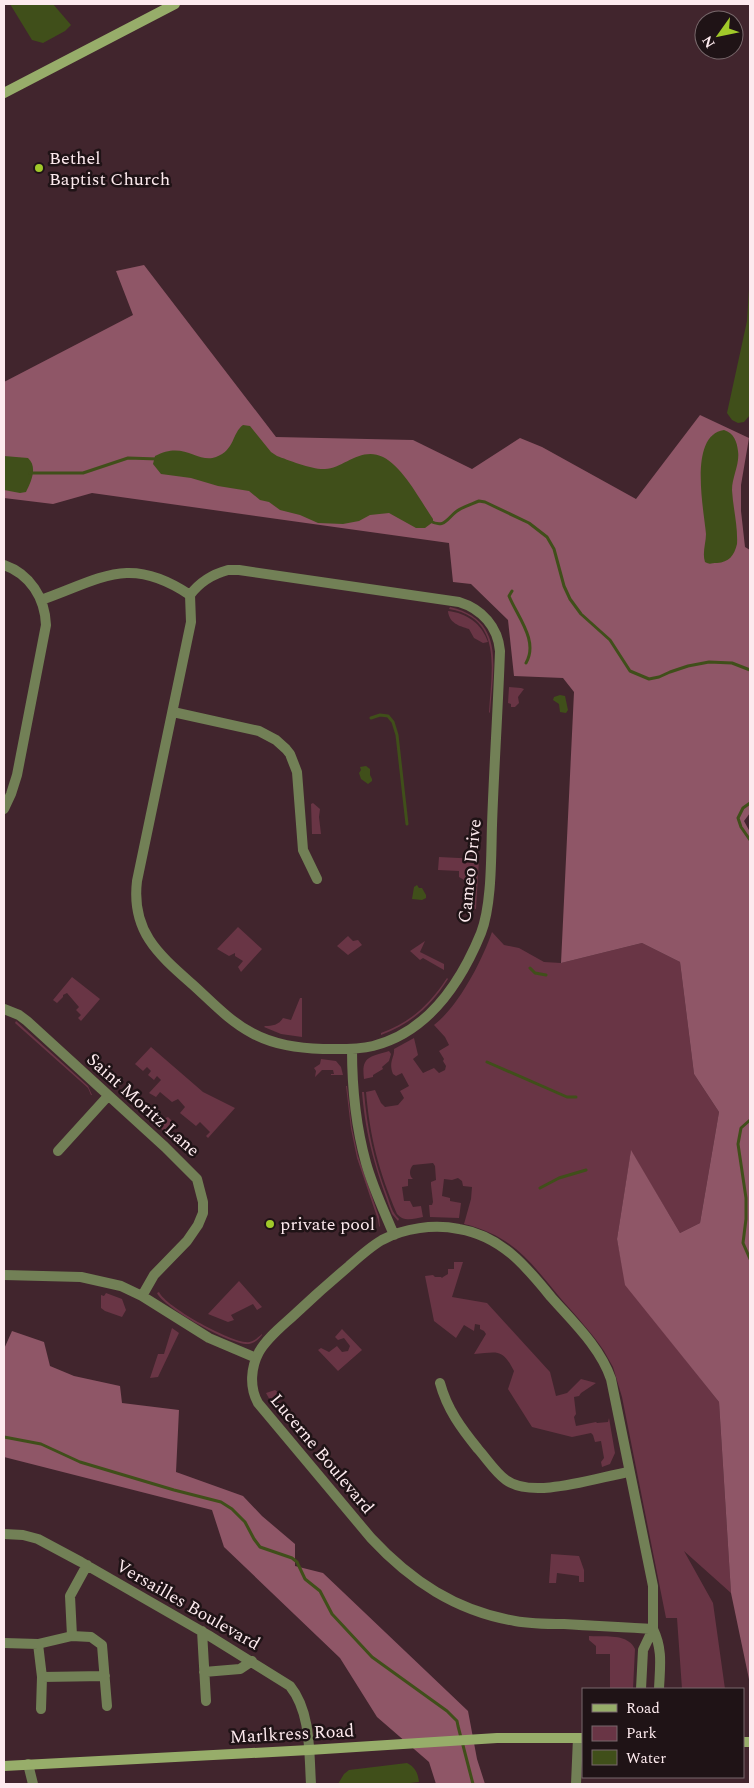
<svg xmlns="http://www.w3.org/2000/svg" width="754" height="1788" font-family="Spectral,serif">
<rect width="100%" height="100%" fill="#41252d"/>
<path fill="#693545" d="M450,607C506,620 493,668 490,712L489,713C491,672 504,618 449,609Z
M448,611C467,613 482,624 488,642L483,643L474,638L469,629C459,626 449,623 448,611Z
M509,687L521,688L524,689L518,697L519,703L515,707H511V704L508,703Z
M313,803L320,809L319,817L321,834H312L311,804Z
M439,857L479,859L476,909L466,907L463,904L468,897L466,881L459,877V871L438,870Z
M238,927L262,949L241,972L238,967L243,961L235,956V953L229,956L217,949Z
M492,932L504,945L519,948L544,962L561,963L642,943L680,962L694,1074L719,1112L700,1223L680,1233L631,1151L617,1239L626,1285L719,1402L731,1593L684,1551L713,1603L725,1689H682L677,1618H666L622,1397L613,1367L604,1351C592,1333 577,1317 562,1300C531,1263 514,1236 464,1224L471,1199L472,1187L463,1186L462,1181L458,1178L452,1180L444,1179L442,1196L450,1198V1201L461,1203L459,1218L430,1217L429,1205H432L433,1202L431,1185V1182L436,1180L435,1166L433,1163L413,1165C409,1169 409,1176 413,1179H408V1186L402,1187L404,1201H410L413,1207L421,1206L423,1217C413,1219 404,1222 397,1214C379,1172 370,1138 366,1092L375,1090L381,1103L385,1107L398,1105L404,1098L400,1091L409,1086L402,1073L396,1076L393,1074C388,1062 395,1057 394,1049L414,1038L418,1055L413,1059L423,1073L434,1068L439,1073L445,1070L446,1066L443,1061L444,1059L439,1051L449,1045L445,1037L434,1025C458,1007 482,961 492,932Z
M348,936L353,941L358,940L362,945L348,955L337,946Z
M425,941L420,952L444,964V970L423,958L420,960L410,951Z
M72,977L100,999L81,1021L78,1018L81,1015L76,1010L79,1007L67,993L63,995V997L57,1003L53,1000Z
M447,978L448,979C431,1006 411,1024 381,1035V1033C410,1023 430,1004 447,978Z
M300,998H302V1037L281,1034L264,1027L265,1026C272,1026 279,1025 283,1018L291,1020Z
M16,1021L88,1086L92,1095H91L88,1088L15,1023Z
M151,1047L203,1092L235,1108L208,1138L206,1136L210,1132L200,1122L196,1126L180,1113L185,1107L178,1099L172,1102L160,1092L156,1097L149,1093L161,1080L157,1076L154,1080L148,1075L151,1071L147,1067L143,1071L135,1064Z
M389,1051L391,1054L389,1061L382,1067L383,1069L373,1075V1077L364,1079C361,1056 370,1057 389,1051Z
M321,1059L336,1061L341,1067L343,1075H331V1074H334L333,1070H322L315,1077L316,1071L314,1068L320,1064Z
M346,1086H347L352,1128L358,1156L379,1217L380,1227L379,1226L378,1220L357,1158L351,1129Z
M362,1092H364C367,1128 374,1161 387,1195C390,1203 392,1213 399,1219L398,1221L392,1214C376,1170 366,1139 362,1092Z
M155,1111L163,1119L168,1117L176,1125L168,1135L149,1118Z
M454,1262H463L452,1297L487,1303L550,1372L556,1396L567,1393L581,1379L596,1383L581,1393L579,1396L574,1397L576,1414L574,1417L576,1426L596,1422L597,1423L608,1422L609,1418L615,1453L610,1464L602,1467L601,1462L604,1458L601,1441L595,1442L593,1435L591,1433L572,1437L532,1427L508,1389L514,1371C502,1348 498,1352 474,1354L486,1334L484,1331L480,1329V1325L475,1324L474,1331L464,1325L456,1338L434,1321L425,1276L433,1275L435,1277H441L442,1278L443,1277L448,1274V1269H454Z
M239,1281L262,1307L257,1310L253,1304L231,1315L234,1320L228,1322L208,1314Z
M159,1292C166,1307 227,1340 245,1342C253,1343 257,1338 262,1334V1335C259,1339 255,1343 249,1344C232,1346 164,1308 157,1293Z
M106,1293L122,1299L126,1310L122,1317L105,1311L101,1308V1295L104,1296Z
M172,1328L179,1333L158,1377L150,1378L158,1354H164Z
M342,1329L362,1350L338,1371L318,1350L321,1348L329,1352L337,1346L342,1352L348,1351L350,1346L344,1338L338,1340L335,1337Z
M275,1390L282,1395L279,1401L289,1414L284,1418L271,1402L266,1393Z
M551,1554L579,1556L584,1570V1582H579V1576L557,1573L556,1583H549Z
M589,1636C604,1637 628,1633 635,1649L633,1689H610V1654H596V1646L589,1640Z"/>
<path fill="#8f5667" d="M144,265L276,437L413,440L472,469L520,438L542,447L636,499L700,415L749,438L741,485V511L745,547L750,550V813L744,821L750,832V1684L731,1593L719,1402L625,1285L617,1239L631,1150L680,1233L700,1223L719,1112L694,1074L680,962L642,943L561,963L574,692L563,678L514,676L508,620L471,584L453,582L449,543L92,493L53,504L4,498V382L133,315L116,271Z
M12,1331L44,1342L50,1366L74,1376L120,1386L122,1403L179,1410L176,1472L243,1496L262,1516L295,1544V1566L323,1573L468,1711L477,1759L485,1784H436L429,1762L377,1717L340,1658L224,1547L212,1510L4,1457V1349Z"/>
<path fill="#404f1a" d="M10,4H53L71,25L65,31L43,43L32,40Z
M750,274V415L744,422L738,423L732,420L727,413L747,321Z
M243,425L250,426L271,452L277,456C288,460 313,470 325,469C344,468 361,446 383,457C403,467 420,500 433,519V522L425,528H416L389,513L370,515L359,521L343,524L318,523L300,515L280,510L269,502L260,500L249,491L218,486L191,478L161,474L153,464L155,456C184,440 198,464 216,457C235,450 232,433 243,425Z
M724,430C734,433 737,442 738,451C740,464 732,477 732,490C733,508 738,526 737,544C734,556 729,562 717,563C711,563 710,565 705,562C702,553 706,543 706,534C704,510 688,435 724,430Z
M4,456L28,458C38,467 31,482 26,492L20,493L4,490Z
M560,695L565,696L568,710L566,713L560,712L559,704L553,700L554,697Z
M366,766L370,769V775L372,779V781L368,784L361,779L359,773L361,770L360,767Z
M417,885L419,888H422L426,895V898L422,900L412,899L414,887Z
M407,1763C415,1767 418,1773 419,1782L402,1784H338L344,1774L349,1770Z"/>
<g fill="none" stroke-linecap="round" stroke-linejoin="round">
<path stroke="#404f1a" stroke-width="3" d="M30,473H83L128,458L158,459
M430,521C445,529 447,518 457,511C462,507 472,504 479,501L485,502L529,523L547,537L554,549L564,586L570,599L581,614L610,640L630,671L649,679L659,677L670,672L688,666L709,662L732,663L750,670
M512,591L509,596C517,616 539,641 526,663
M371,718L380,715L388,716L393,722L397,735L407,824
M750,803L743,808L738,818L741,827L750,840
M530,968L535,973L546,975
M487,1062L567,1097H576
M750,1120L741,1128L738,1144L746,1198V1219L743,1243L750,1259
M540,1188L559,1178L586,1170
M4,1437L41,1444L80,1462L174,1490L221,1502L232,1509L245,1522L254,1539L260,1547L292,1558L297,1562L305,1579L320,1591L332,1614L372,1657L447,1711L457,1721L458,1726L473,1784"/>
<path stroke="#728056" stroke-width="10" d="M4,565C30,574 45,598 46,625L17,775L11,794L4,809
M228,570H239L459,602C482,609 498,627 500,651C498,709 494,767 492,825C491,855 492,905 481,933C461,982 428,1032 373,1046C356,1050 339,1049 323,1049C298,1048 274,1045 252,1033C229,1021 211,1001 192,984C158,954 131,931 137,881L191,622L190,595C199,583 213,574 228,570Z
M41,600C101,579 129,554 190,595
M173,712L259,731L276,740L286,749L290,754L297,772L303,850L317,879
M4,1009L19,1015L27,1021L165,1147L197,1179L203,1202V1213L198,1225L187,1241L154,1275L142,1296
M352,1049C352,1087 356,1127 366,1163C373,1188 384,1211 394,1235
M58,1151L108,1096
M4,1275L81,1277L121,1286L142,1296L209,1338L256,1358
M440,1383C447,1409 461,1428 478,1449C487,1459 495,1472 506,1480C533,1500 598,1477 629,1472
M4,1534L23,1535L38,1539L81,1562L208,1635L290,1686C311,1712 309,1752 311,1784
M87,1565L70,1596L72,1636L91,1637L102,1645L107,1706
M653,1629C663,1650 660,1666 659,1689
M202,1631L206,1701
M4,1643L38,1644L42,1677
M38,1644L72,1636
M204,1672L240,1669L252,1661
M641,1689L643,1650L653,1629V1586L611,1379C600,1347 573,1322 551,1297C526,1266 501,1236 459,1229C434,1224 404,1228 382,1240C370,1247 359,1257 349,1266C330,1282 311,1299 293,1316C281,1327 267,1338 259,1352C251,1367 249,1387 258,1403L371,1538C411,1581 456,1611 515,1621C531,1624 548,1624 564,1624C594,1626 623,1627 653,1629
M41,1709L42,1677L105,1676
M28,1764L33,1784
M576,1784L578,1738"/>
<path stroke="#97ad6a" stroke-width="10" d="M4,93L175,4
M743,1742H750
M4,1766L309,1750L497,1738H583"/>
</g>
<g fill="#a1c92a" stroke="#1f1316" stroke-width="2">
<circle cx="39" cy="168" r="5"/>
<circle cx="270" cy="1224" r="5"/>
</g>
<g text-anchor="middle" dominant-baseline="central" stroke-width="5" stroke-linejoin="round" paint-order="stroke">
<g font-size="18" fill="#fdeaee" stroke="#1f1316" text-anchor="start">
<text x="49" y="158">Bethel<tspan x="49" dy="21">Baptist Church</tspan></text>
<text x="280" y="1224">private pool</text>
</g>
<g font-size="18" fill="#fdeaee" stroke="#1f1316">
<text transform="translate(470 871) rotate(-84)">Cameo Drive</text>
<text transform="translate(143 1105) rotate(42)">Saint Moritz Lane</text>
<text transform="translate(322 1454) rotate(50)">Lucerne Boulevard</text>
<text transform="translate(188 1605) rotate(30)">Versailles Boulevard</text>
<text transform="translate(292 1734) rotate(-3)">Marlkress Road</text>
</g>
</g>
<rect width="754" height="1788" fill="none" stroke="#fdeaee" stroke-width="10"/>
<rect x="582" y="1688" width="162" height="90" fill="#1f1316" stroke="#78696c"/>
<rect x="592" y="1704" width="25" height="8" fill="#97ad6a" stroke="#78696c"/>
<text x="626" y="1713" font-size="15" fill="#fdeaee">Road</text>
<rect x="592" y="1726" width="25" height="15" fill="#693545" stroke="#78696c"/>
<text x="626" y="1738" font-size="15" fill="#fdeaee">Park</text>
<rect x="592" y="1750" width="25" height="15" fill="#404f1a" stroke="#78696c"/>
<text x="626" y="1763" font-size="15" fill="#fdeaee">Water</text>
<g transform="translate(719 35) rotate(237)"><circle r="24" fill="#1f1316" stroke="#78696c"/>
<path d="M0-4L9 19L0 12L-9 19Z" fill="#a1c92a"/>
<text y="-8" font-size="14" font-weight="bold" text-anchor="middle" fill="#fdeaee">N</text>
</g>
</svg>
